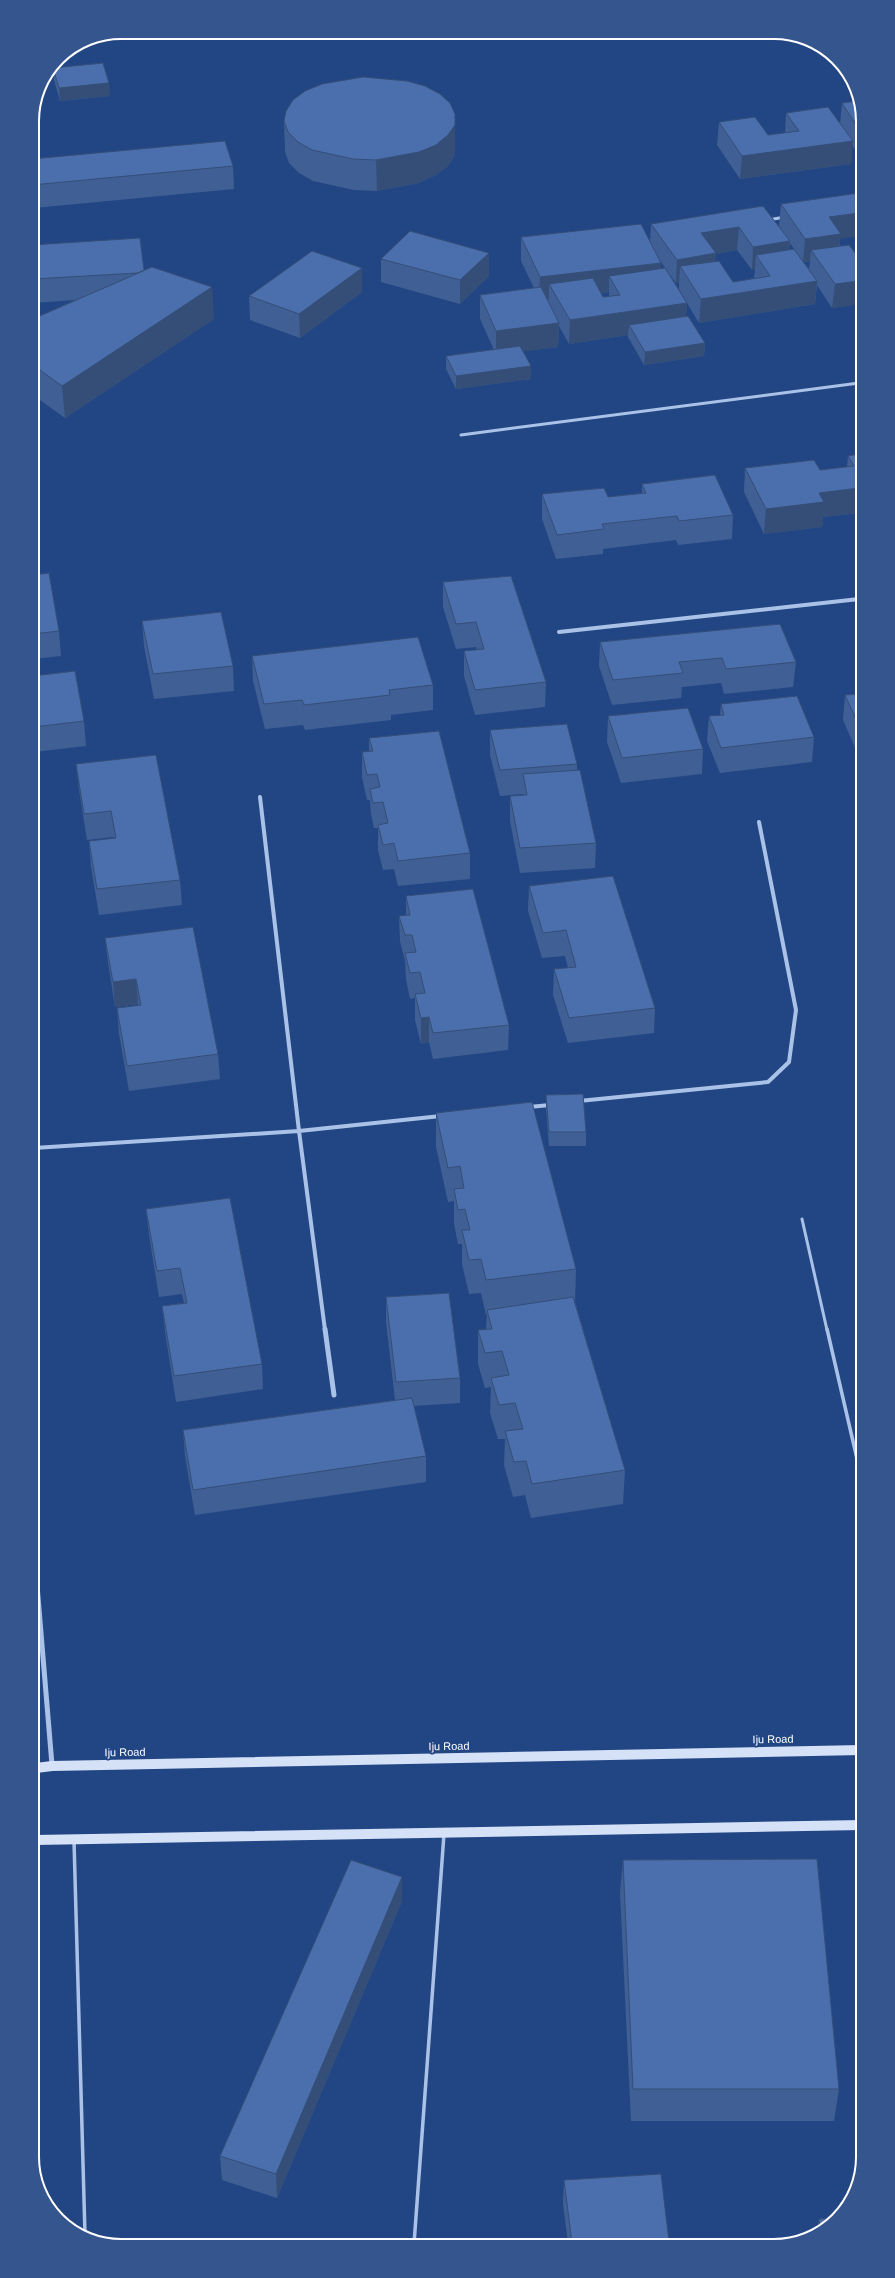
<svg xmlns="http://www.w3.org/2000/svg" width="895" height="2278" font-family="Helvetica,sans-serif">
<rect width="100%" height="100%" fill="#224684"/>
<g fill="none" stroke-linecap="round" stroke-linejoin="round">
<path stroke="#abc2e8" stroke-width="3" d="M802,1219L827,1330"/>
<path stroke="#abc2e8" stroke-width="3.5" d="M827,1329L861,1476
M74,1841L85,2235
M414,2244L444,1834"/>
<path stroke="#abc2e8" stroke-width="3" d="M768,220L785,217
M461,435L859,383"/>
<path stroke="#abc2e8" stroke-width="4" d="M559,632L859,599
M260,797L299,1131L325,1330
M579,1101L768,1082L789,1062L796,1010L759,822
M529,1107L550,1105
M34,1148L299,1131L441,1116"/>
<path stroke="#abc2e8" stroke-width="5" d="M325,1329L334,1395
M35,1561L52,1765"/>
<path stroke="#d5e1f7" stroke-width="10" d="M36,1768L52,1766L862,1750
M36,1840L862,1825"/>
</g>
<path fill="#405f94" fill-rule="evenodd" d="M53,68L110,96L60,101L54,80Z
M858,101V154L852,145L851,164L740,179L717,145L719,122L768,135L785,133L786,113L840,124L842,103Z
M284,121L455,155L448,166L436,175L419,183L377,191L354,190L313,181L299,173L289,163L285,152Z
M32,159L233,166L234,189L34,208L32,198Z
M781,204L840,239V246L859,258V304L832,308L817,285L815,304L699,323L679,290L687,303L686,316L705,343L704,356L644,365L628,337V335L569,344L559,326L558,347L523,351L531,366V379L456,389L446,369V356L494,350L480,319V295L534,288L521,261V237L650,242L651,224L779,226ZM790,243L794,249L789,250ZM737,250L752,270H755L754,278L733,282L715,261L716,254ZM810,261L809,269L804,262ZM661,262L665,268L661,269ZM670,275L676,283H679V290ZM609,292V296L603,297L601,293Z
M32,245L144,270L214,319L65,418L33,395V319L75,300L33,303Z
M381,259L489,276L460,304L381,282Z
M362,268V292L300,338L250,320L249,296Z
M859,454V513L823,517L822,527L764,534L744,492L745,468L820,470L847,467L848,456Z
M642,484L733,515L732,539L678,545L676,540L603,549V554L556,559L542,519V494L608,497L642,493Z
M33,575L59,631L61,656L33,659Z
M443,582L546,682L545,707L475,715L464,676V651L477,650L476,647L456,649L443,607Z
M142,621L233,666L234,691L154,699L144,646Z
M600,642L796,662L793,687L724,694L721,683L682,687L681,698L612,705L599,666Z
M252,656L433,685V710L391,715V720L305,730L303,725L265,729L253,681Z
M33,676L84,721L86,746L34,752Z
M860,694V759L843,720L845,695Z
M721,704L814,737L812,762L720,773L707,741L709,716L720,715Z
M608,716L703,749L702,774L621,783L607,742Z
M490,730L577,764V770L596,843L595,868L520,873L510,821V796L523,795V794L500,796L490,755Z
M369,738L470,853V879L398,886L394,869L383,870L378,850V828H374L371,814L370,800H367L362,777V752H369Z
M76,764L180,880L182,905L99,915L91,867L89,841L114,838L113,837L87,840L79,790Z
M529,886L655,1008L654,1033L568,1043L553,995L554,969L568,968L565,956L542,958L528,911Z
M406,896L509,1025L508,1050L433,1059L429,1042L421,1044L415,1020V998L410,999L406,979L405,961L400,941L399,916L406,915Z
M105,938L218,1054L220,1079L129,1091L119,1034L117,1008L138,1006V1004L115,1007L108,963Z
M546,1095L586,1132V1146H549L546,1109Z
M436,1113L576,1269L575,1302L625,1470L623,1504L531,1518L525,1495L513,1497L504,1465L505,1439H498L490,1413L491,1387L485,1388L478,1364V1330L486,1329L487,1314L486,1315L481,1293L469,1294L462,1264V1244H458L454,1224V1201L448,1202L436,1147Z
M146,1209L262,1364L263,1389L176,1402L165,1332L162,1306L184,1303L182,1294L159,1297L149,1235Z
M386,1297L460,1378V1403L414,1406L426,1456V1482L195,1515L185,1456L183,1430L395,1400L386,1322Z
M623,1860L839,2089L834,2121H631L620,1893Z
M402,1901L277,2198L222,2180L220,2156Z
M564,2180L669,2242L568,2243L563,2204Z
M835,2218L817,2231L819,2219Z"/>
<path fill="#344e78" d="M109,83L110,96L60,101L59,88Z
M455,114V155L448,166L436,175L419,183L377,191L376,160Z
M853,141L851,164L740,179L742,156Z
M859,213V236L840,239L839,257L811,250L810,261L803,262L805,239L829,217Z
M739,227L737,250L716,254L714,277L680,266L679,283H676L677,260L701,233Z
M790,241L788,265L756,255L755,270H752L753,247Z
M489,253V276L460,304V280Z
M661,263L660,287L609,276V292L557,298L549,284V299L539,300L540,277Z
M362,268V292L300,338L299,314Z
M817,281L815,304L699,323L701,299Z
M859,281V304L832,308L835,284Z
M212,287L214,319L65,418L62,386Z
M687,303L685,327L629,325L628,335L569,344L570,320Z
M559,323L558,347L496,355V331Z
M705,343L704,356L644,365L645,352Z
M531,366V379L456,389V376Z
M859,488V513L823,517L822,527L764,534L766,509L819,493Z
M136,979L138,1004L115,1007L113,982Z
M429,1017V1042L421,1044V1018Z
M402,1877V1901L277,2198L276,2174Z"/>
<path fill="#4b6fac" stroke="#344e78" d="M103,63L109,83L59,88L53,68Z
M363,77L407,81L425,86L440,94L450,103L455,114V125L448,135L436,145L419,152L376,160L353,159L312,150L298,142L288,132L284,121L286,111L293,100L305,91L322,84Z
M858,101V128L842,103Z
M828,107L853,141L742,156L719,122L755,117L768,135L799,131L786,113Z
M225,141L233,166L32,185V159Z
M859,193V213L829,217L841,234L805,239L781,204Z
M763,206L790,241L753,247L739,227L701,233L716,253L677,260L651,224Z
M641,224L661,263L540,277L521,237Z
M410,231L489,253L460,280L381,259Z
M140,238L144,270L138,273L33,279L32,245Z
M849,245L859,258V281L835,284L811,250Z
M794,249L817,281L701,299L680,266L719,261L733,282L770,276L756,255Z
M312,251L362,268L299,314L249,296Z
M152,267L212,287L62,386L33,365V319Z
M665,268L687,303L570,320L549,284L593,278L603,297L620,295L609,276Z
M541,287L559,323L496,331L480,295Z
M688,316L705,343L645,352L629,325Z
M520,346L531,366L456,376L446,356Z
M859,454V488L819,493L824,502L766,509L745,468L814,460L820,470L854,466L848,456Z
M715,475L733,515L679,521L677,516L602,524L604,529L557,535L542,494L604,488L608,497L646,493L642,484Z
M49,573L59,631L33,634V575Z
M511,576L546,682L475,690L464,651L484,649L476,622L456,624L443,582Z
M221,612L233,666L153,674L142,621Z
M780,624L796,662L726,669L722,658L679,662L683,673L613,680L600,642Z
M418,637L433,685L389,690L390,695L304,705L302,700L264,704L252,656Z
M75,671L84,721L34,727L33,676Z
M860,694V728L845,695Z
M797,696L814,737L721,748L709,716L724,715L721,704Z
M688,708L703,749L622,758L608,716Z
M567,724L577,764L500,770L490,730Z
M439,731L470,853L398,861L394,843L383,845L378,825L388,823L383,802L373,803L370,789L380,787L377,774L367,775L362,752L373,751L369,738Z
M156,755L180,880L97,889L89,841L116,838L111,811L84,814L76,764Z
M580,770L596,843L520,848L510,796L527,795L523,774Z
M613,876L655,1008L569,1018L554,969L576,967L566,930L543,933L529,886Z
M473,889L509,1025L433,1033L429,1017L421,1018L415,994L425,993L420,972L410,973L405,953L416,952L412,935H405L399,916L410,915L406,896Z
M193,927L218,1054L127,1066L117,1008L141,1005L136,979L113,982L105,938Z
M583,1094L586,1132H549L546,1095Z
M532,1102L576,1269L486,1280L481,1259L469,1260L462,1230H470L465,1209L458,1210L454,1189L464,1188L460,1166L448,1168L436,1113Z
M230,1198L262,1364L174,1376L162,1306L187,1303L180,1268L157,1271L146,1209Z
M449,1293L460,1378L396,1382L386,1297Z
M573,1297L625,1470L532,1484L526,1461L514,1462L505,1431L523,1429L515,1403L499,1405L491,1378L509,1375L502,1351L485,1353L478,1330L492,1329L487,1310Z
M412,1398L426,1456L193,1490L183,1430Z
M817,1859L839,2089H633L623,1860Z
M351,1860L402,1877L276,2174L220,2156Z
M661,2174L669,2242L572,2243L564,2180Z
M835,2218L820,2229L819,2219Z"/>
<g text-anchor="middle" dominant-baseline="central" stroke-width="4" stroke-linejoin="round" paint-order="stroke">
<g font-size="11" fill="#fff" stroke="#224684">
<text transform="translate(773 1739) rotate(-1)">Iju Road</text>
<text transform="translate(449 1746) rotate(-1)">Iju Road</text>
<text transform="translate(125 1752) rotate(-1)">Iju Road</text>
</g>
</g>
<path d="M0 0H895V2278H0ZM121 39H774A82 82 0 0 1 856 121V2157A82 82 0 0 1 774 2239H121A82 82 0 0 1 39 2157V121A82 82 0 0 1 121 39Z" fill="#34558e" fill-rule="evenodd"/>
<path fill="none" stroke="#fff" stroke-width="2" d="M121 39H774A82 82 0 0 1 856 121V2157A82 82 0 0 1 774 2239H121A82 82 0 0 1 39 2157V121A82 82 0 0 1 121 39Z"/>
</svg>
